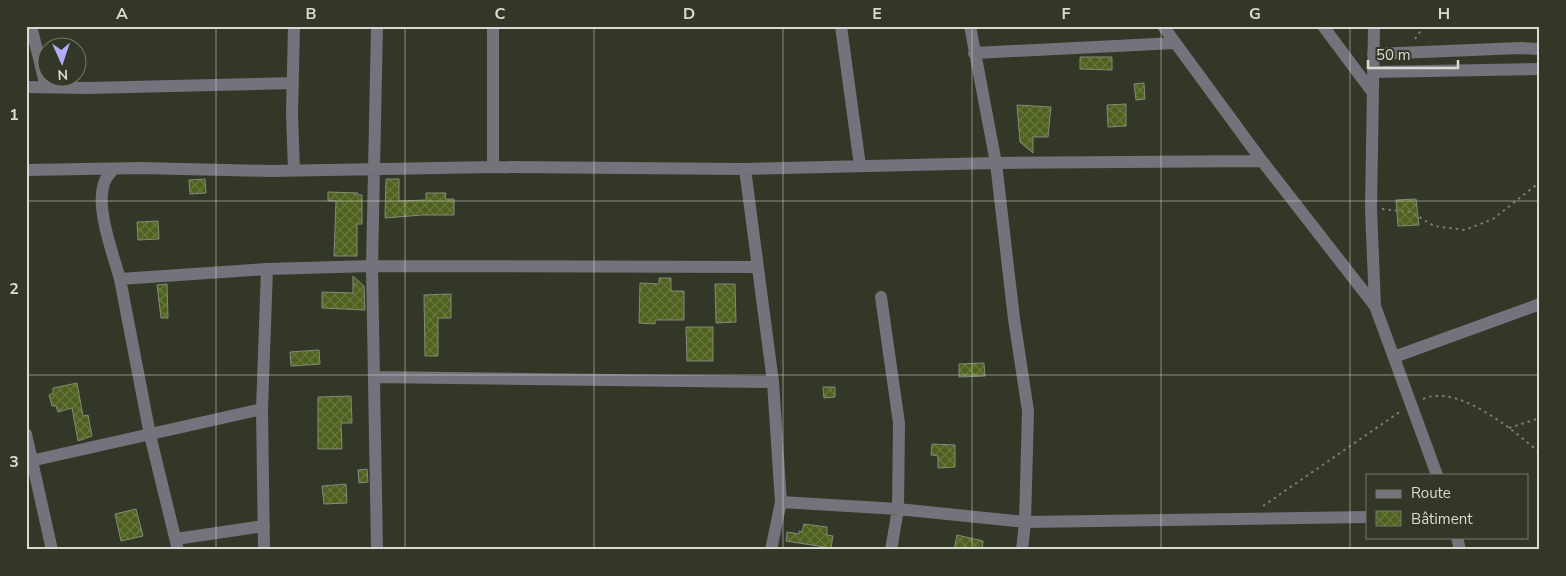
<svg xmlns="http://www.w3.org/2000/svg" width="1566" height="576" font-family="'Nunito Sans',sans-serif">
<defs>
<pattern id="building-cross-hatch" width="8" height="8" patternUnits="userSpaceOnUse" patternTransform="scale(1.25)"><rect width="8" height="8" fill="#4e611e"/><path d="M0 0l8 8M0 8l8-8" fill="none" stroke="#67773e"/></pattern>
</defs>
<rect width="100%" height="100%" fill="#323728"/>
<path fill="url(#building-cross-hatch)" stroke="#848a79" d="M1080,57H1112V70L1080,69Z
M1144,83L1145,99L1136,100L1134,84Z
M1126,104V126L1108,127L1107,105Z
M1017,105L1051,107L1048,137H1033V153L1020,142Z
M205,179L206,193L190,194L189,180Z
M386,179H399V201L426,200V193H446L445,199H454V215H422L385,218Z
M328,192L358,193V195H362V224H357V256H334L336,201H328Z
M1416,199L1419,225L1398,226L1396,200Z
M158,221L159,239L138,240L137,222Z
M353,276L364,286L365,310L322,308V292L353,293Z
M659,278H671V291H684V320H655V324L639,323L640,283L659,284Z
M167,284L168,318H161L157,285Z
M715,284H735L736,322L716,323Z
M451,294V318H438V356H425L424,295Z
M686,327H713V361H687Z
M319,350L320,364L291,366L290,352Z
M984,363L985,376L959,377V364Z
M77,383L83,416L88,415L92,436L78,441L72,408L58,412L56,406H52L49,395L53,393V388Z
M823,387H835V397L824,398Z
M351,396L352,423H341L342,449H318V397Z
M932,444L955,445V467L938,468V456L931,455Z
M367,469L368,482L359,483L358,470Z
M346,484L347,503L324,504L322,486Z
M136,509L143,536L121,541L115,514Z
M804,524L827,527V535L833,536L831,548L786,541L787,532L799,534V531L802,532Z
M957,535L983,541L982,550H954Z"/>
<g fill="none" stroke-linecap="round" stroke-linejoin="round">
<path stroke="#7a7e72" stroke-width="2" stroke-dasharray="2.5 4" stroke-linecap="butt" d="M1415,39L1424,26
M1382,209L1411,212L1434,226L1465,230L1493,219L1540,182
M1423,399C1458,383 1514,431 1540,453
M1509,428L1540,418
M1263,506L1401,411"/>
<path stroke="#73737b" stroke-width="12" d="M31,26L46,87
M841,26L860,166
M970,26L996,163L1014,319L1028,411L1025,522L1022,550
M1163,26L1262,161L1375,306L1437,475
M1323,26L1373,93
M1374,26L1371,209L1375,306
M974,53L1175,43
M1373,54L1521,48L1540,49
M1373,72L1540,69
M26,87L88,88L293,83
M493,167V26
M745,169L773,382L781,502
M26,170L141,168L271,171L493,167L745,169L996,163L1262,161
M113,170C108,175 104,180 103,187C97,212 113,254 120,279L267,269L372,266L758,267
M294,170L292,114L294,26
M120,279L150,435L178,550
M881,297L899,423L898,509L891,550
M1394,357L1540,304
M375,377L773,382
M262,409L264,550
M26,434L52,550
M26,462L262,409L267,269
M1457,537L1460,550
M176,539L264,526
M377,550L372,266L377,26
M771,550L781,502L898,509L1025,522L1367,517"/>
</g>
<path fill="none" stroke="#d8dbd2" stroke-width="1" stroke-opacity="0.55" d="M216,26V550M405,26V550M594,26V550M783,26V550M972,26V550M1161,26V550M1350,26V550M26,201H1540M26,375H1540"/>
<rect width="1566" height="576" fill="none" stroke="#323728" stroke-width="55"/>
<rect x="1366" y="474" width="162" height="65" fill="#323728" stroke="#74796c"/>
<rect x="1376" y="490" width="25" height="8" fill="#73737b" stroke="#74796c"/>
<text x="1411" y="498" font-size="15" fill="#d8dbd2">Route</text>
<rect x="1376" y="511" width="25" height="15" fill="url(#building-cross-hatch)" stroke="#74796c"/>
<text x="1411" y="524" font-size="15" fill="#d8dbd2">Bâtiment</text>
<g transform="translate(62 62) rotate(177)"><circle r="24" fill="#323728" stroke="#74796c"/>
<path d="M0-4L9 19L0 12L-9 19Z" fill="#b4acf9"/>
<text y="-8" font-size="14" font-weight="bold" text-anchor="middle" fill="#d8dbd2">N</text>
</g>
<path d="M1368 60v8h90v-8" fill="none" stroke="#d8dbd2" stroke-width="2.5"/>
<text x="1376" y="60" font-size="15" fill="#d8dbd2" stroke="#323728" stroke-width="4" paint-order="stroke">50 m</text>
<rect x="28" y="28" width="1510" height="520" fill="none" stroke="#d8dbd2" stroke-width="2"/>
<g font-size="16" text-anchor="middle" font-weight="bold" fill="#d8dbd2">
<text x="122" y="19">A</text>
<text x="311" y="19">B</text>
<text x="500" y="19">C</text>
<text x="689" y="19">D</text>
<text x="877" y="19">E</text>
<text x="1066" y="19">F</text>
<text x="1255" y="19">G</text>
<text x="1444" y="19">H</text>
<text x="14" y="120">1</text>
<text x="14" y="294">2</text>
<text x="14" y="467">3</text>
</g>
</svg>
